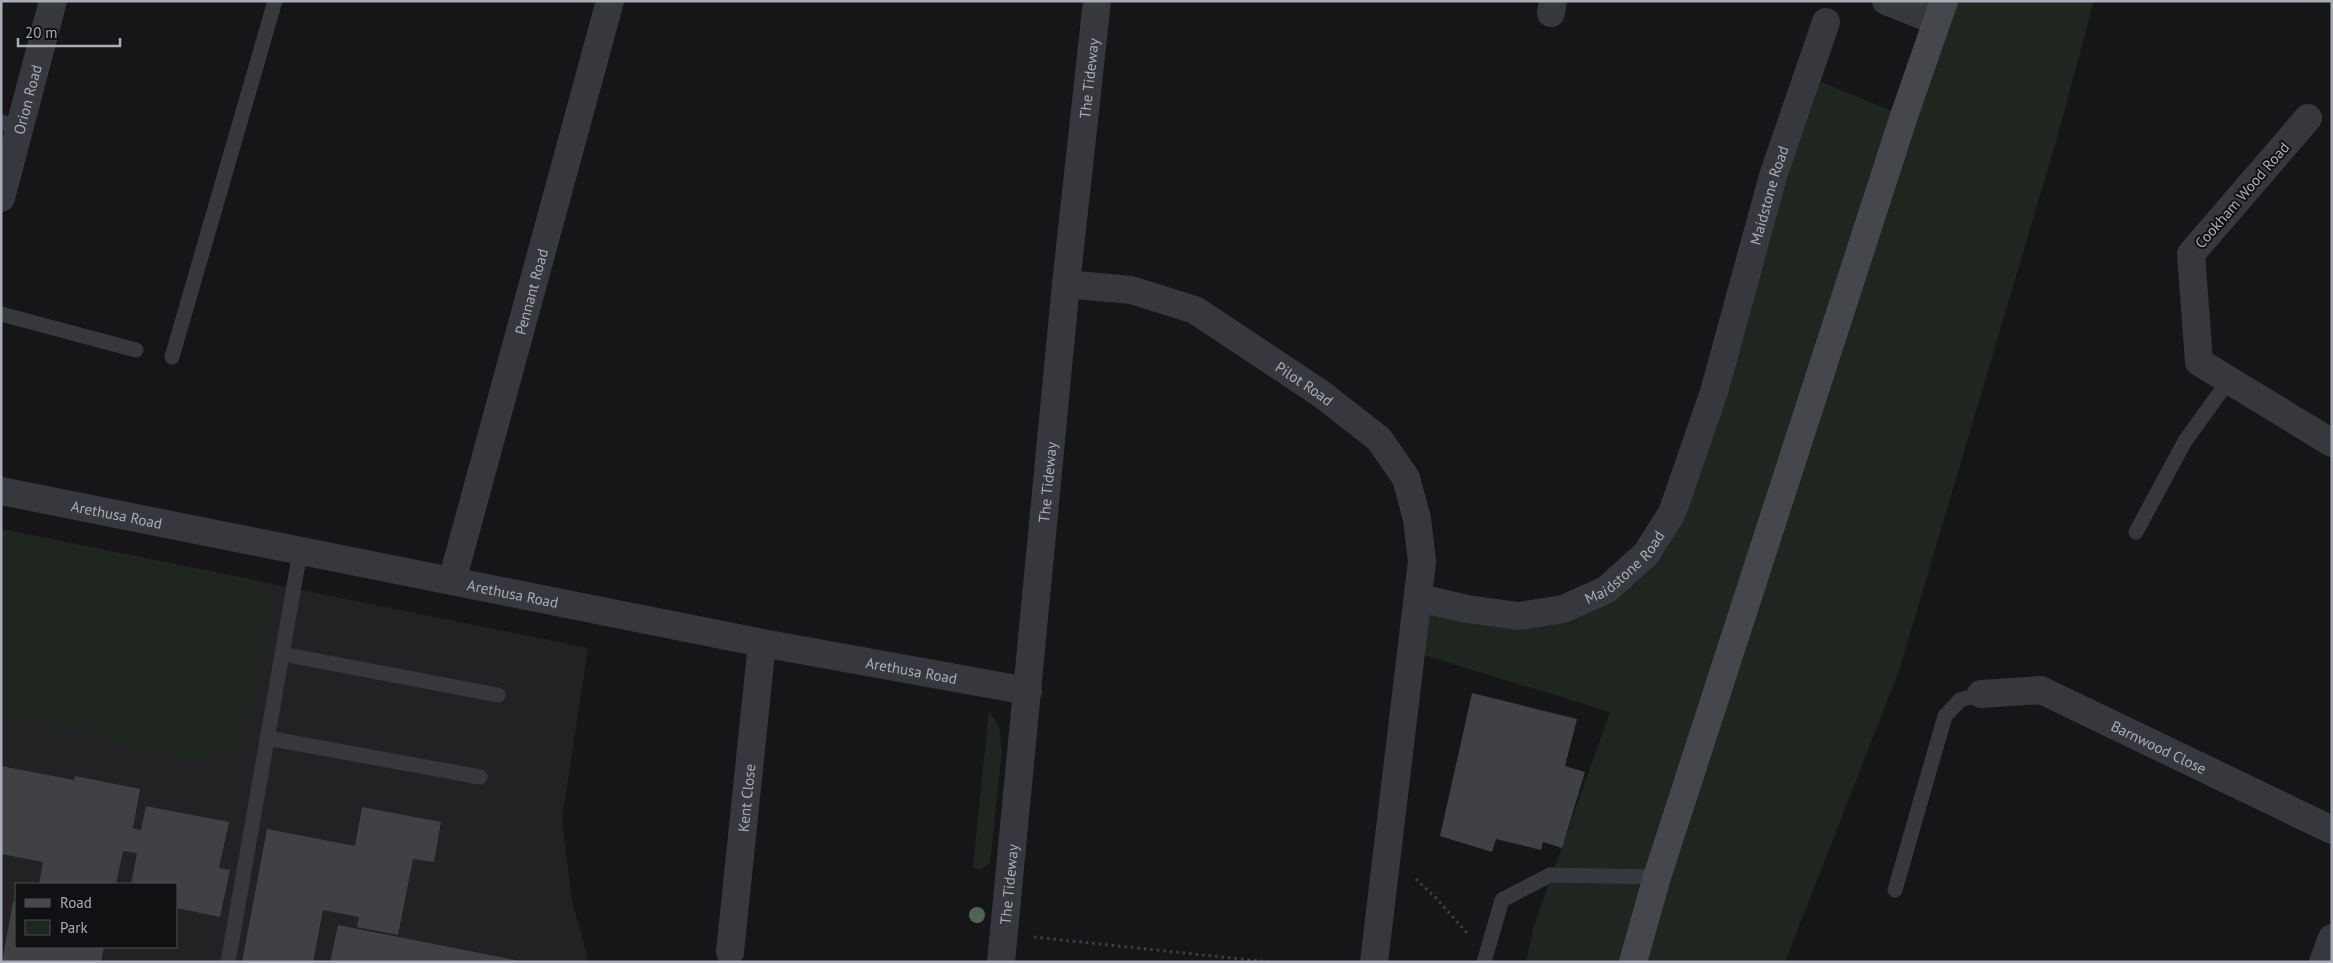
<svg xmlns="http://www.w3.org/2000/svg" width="2333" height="963" font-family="'PT Sans',sans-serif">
<rect width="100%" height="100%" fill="#161618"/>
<path fill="#222225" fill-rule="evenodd" d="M1,529L588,648L562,820L572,901L589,962H1ZM16,884H176V947H16Z"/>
<path fill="#1e261f" d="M1886,1H2094L2057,138L1899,671L1785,962H1526L1534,925L1610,712L1410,651L1419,598L1563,609L1646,554L1807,76L1904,116L1936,21Z
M1,529L260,581L270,608L258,689L234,748L198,761L132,748L46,721L1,711Z
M989,710L999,727L1002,750L990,863L981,869L973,868Z"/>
<path fill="#404145" d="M1472,693L1577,719L1565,766L1585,772L1562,848L1543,842L1541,850L1496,839L1492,852L1440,836Z
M1,766L74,780L75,776L140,789L133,828L141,830L146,806L229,822L219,868L230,870L220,917L176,908V884H131L137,853L123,851L116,884H39L43,862L1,854Z
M362,807L441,822L434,862L413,859L398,935L357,927L359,917L323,910L313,962H242L267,829L355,846Z
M13,902L16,903V947H104L101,962H2Z
M338,925L520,961L519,962H330Z"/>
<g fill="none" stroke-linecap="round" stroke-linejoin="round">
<path stroke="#3d3f44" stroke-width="3" stroke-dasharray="2.5 4" stroke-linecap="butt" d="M1416,879L1436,898L1467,933
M1034,937L1269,962"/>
<path stroke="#37383d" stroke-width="15" d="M1,122L20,128
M1,314L136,350
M172,357L275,1
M2136,532L2185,441L2229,380
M282,654L498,695
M267,738L480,777
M1895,890L1945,716L1960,700L1981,694
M228,962L300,552
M1484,962L1502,900L1550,875L1657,877"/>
<g stroke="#37383d" stroke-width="28">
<path d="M1886,1L1936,21"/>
<path d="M1551,13L1553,1"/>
<path d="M2308,118L2191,254L2199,362L2332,443"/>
<path id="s1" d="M1,198L53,1"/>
<path id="s2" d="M1066,284L1131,290L1195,310L1320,393L1379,439L1406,478L1417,519L1422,561L1374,962"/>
<path id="s3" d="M1,491L762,643L1028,691"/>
<path id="s4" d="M452,581L610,1"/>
<path id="s5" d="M1419,598L1467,609L1519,616L1563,609L1606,590L1646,554L1672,513L1714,392L1773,176L1826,22"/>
<path id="s6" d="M1981,694L2041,690L2332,830"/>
<path id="s7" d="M730,952L762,643"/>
<path d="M2323,962L2332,938"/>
</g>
<path stroke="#37383d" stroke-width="28" id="s8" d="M1001,962L1066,284L1097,1"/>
<path stroke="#45474d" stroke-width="28" d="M1633,962L1657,877L1904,116L1944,1"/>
</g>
<circle fill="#506452" cx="977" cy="915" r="8"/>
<g text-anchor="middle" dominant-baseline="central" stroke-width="4" stroke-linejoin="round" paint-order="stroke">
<g font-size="15" fill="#a8adb8" stroke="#111113">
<text stroke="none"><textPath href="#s8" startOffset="888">The Tideway</textPath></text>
<text stroke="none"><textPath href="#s1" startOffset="102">Orion Road</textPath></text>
<text transform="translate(2242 195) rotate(-49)">Cookham Wood Road</text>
<text stroke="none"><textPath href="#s5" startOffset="628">Maidstone Road</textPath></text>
<text stroke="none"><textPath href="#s4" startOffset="300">Pennant Road</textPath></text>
<text stroke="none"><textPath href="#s2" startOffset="264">Pilot Road</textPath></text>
<text stroke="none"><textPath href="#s8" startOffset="482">The Tideway</textPath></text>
<text stroke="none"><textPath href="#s3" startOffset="118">Arethusa Road</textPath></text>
<text stroke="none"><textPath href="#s5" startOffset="222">Maidstone Road</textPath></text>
<text stroke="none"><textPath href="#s3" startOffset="522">Arethusa Road</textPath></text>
<text stroke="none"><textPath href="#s3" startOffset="928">Arethusa Road</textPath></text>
<text stroke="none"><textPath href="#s6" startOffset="191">Barnwood Close</textPath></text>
<text stroke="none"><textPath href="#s7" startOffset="155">Kent Close</textPath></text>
<text stroke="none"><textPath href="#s8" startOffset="78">The Tideway</textPath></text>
</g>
</g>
<rect width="2333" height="963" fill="none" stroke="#a8adb8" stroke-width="5"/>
<rect x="15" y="883" width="162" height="65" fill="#111113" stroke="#4d4f55"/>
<rect x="25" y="899" width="25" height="8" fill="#45474d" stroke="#4d4f55"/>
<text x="60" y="908" font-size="15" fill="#a8adb8">Road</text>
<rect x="25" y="920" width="25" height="15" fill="#1e261f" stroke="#4d4f55"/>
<text x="60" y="933" font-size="15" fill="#a8adb8">Park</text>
<path d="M18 38v8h102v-8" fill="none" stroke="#a8adb8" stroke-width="2.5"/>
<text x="25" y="38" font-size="15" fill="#a8adb8" stroke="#111113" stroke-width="4" paint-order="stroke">20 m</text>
</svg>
